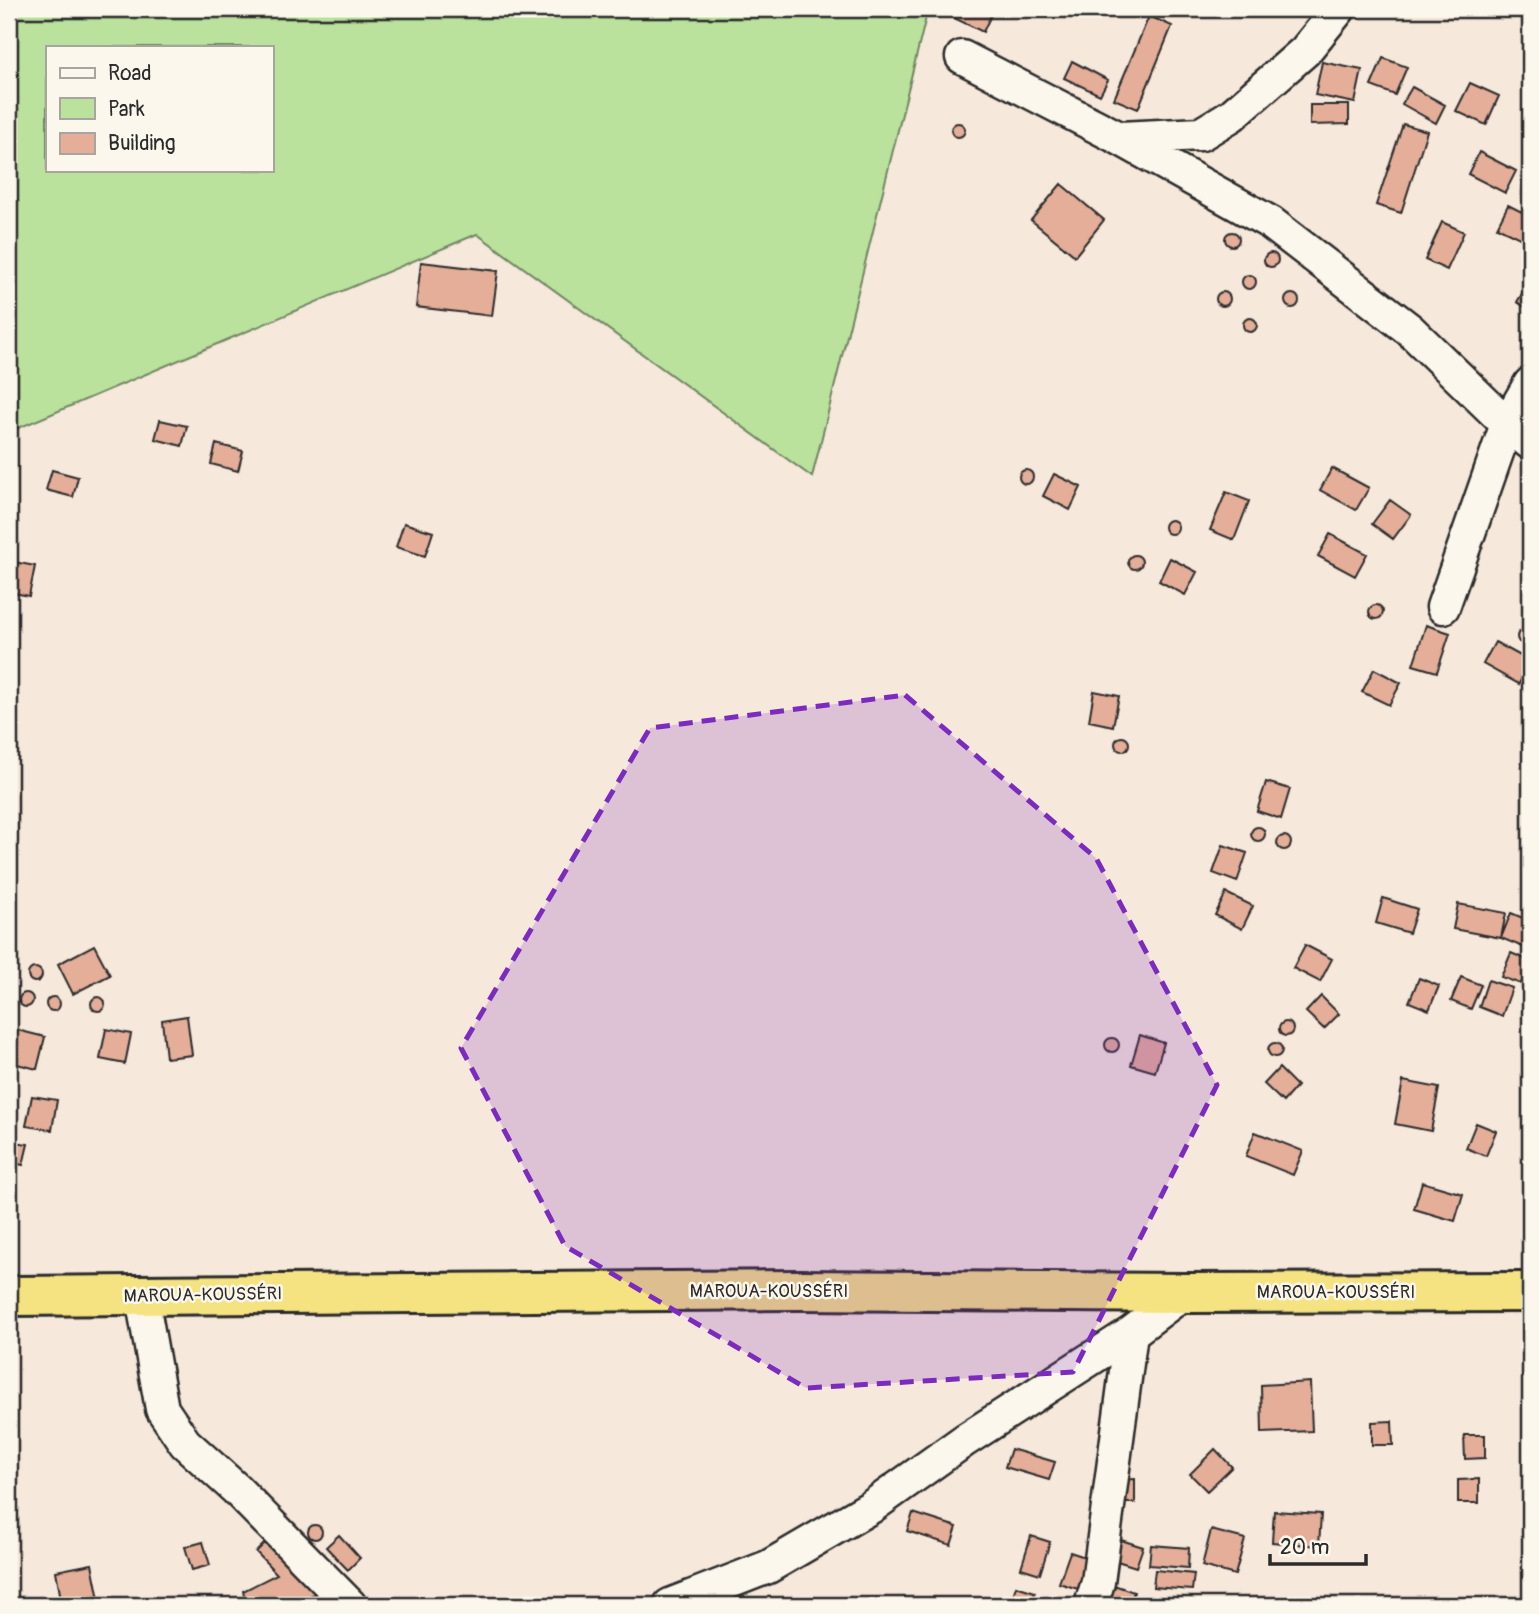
<svg xmlns="http://www.w3.org/2000/svg" width="1539" height="1614" font-family="Pangolin,sans-serif">
<rect width="100%" height="100%" fill="#f6e8db"/>
<filter id="ink" filterUnits="userSpaceOnUse"><feTurbulence type="fractalNoise" baseFrequency=".0143" numOctaves="2"/><feDisplacementMap in="SourceGraphic" scale="14" xChannelSelector="R" yChannelSelector="G"/><feConvolveMatrix kernelMatrix="1 2 1 2 8 2 1 2 1" color-interpolation-filters="sRGB"/></filter>
<g filter="url(#ink)">
<path fill="#bae29d" stroke="#728664" stroke-width="2" fill-rule="evenodd" d="M9,9H928L812,477L477,234L9,432ZM47,47H271V170H47Z"/>
<path fill="#e4ae99" stroke="#2b2b2b" stroke-width="2" d="M949,9H977L991,15L983,32L946,14Z
M1149,16L1172,26L1138,109L1114,99Z
M1383,58L1407,67L1395,95L1371,86Z
M1072,61L1108,80L1100,95L1064,78Z
M1322,62L1362,70L1355,103L1315,95Z
M1470,83L1499,96L1486,125L1456,111Z
M1412,87L1445,105L1436,123L1402,104Z
M1310,105H1349V124L1310,125Z
M951 130a7 7 0 1 1 14 0a7 7 0 1 1-14 0Z
M1403,124L1427,131L1401,213L1376,205Z
M1479,152L1516,171L1505,193L1468,174Z
M1061,184L1104,220L1075,256L1031,220Z
M1508,205L1530,216V243L1497,227Z
M1442,222L1464,232L1447,270L1425,260Z
M1225 239a7 7 0 1 1 14 0a7 7 0 1 1-14 0Z
M1264 260a7 7 0 1 1 14 0a7 7 0 1 1-14 0Z
M421,262L498,271L492,316L416,307Z
M1242 282a7 7 0 1 1 14 0a7 7 0 1 1-14 0Z
M1530,281V310L1517,302Z
M1216 299a7 7 0 1 1 14 0a7 7 0 1 1-14 0Z
M1285 301a7 7 0 1 1 14 0a7 7 0 1 1-14 0Z
M1243 325a7 7 0 1 1 14 0a7 7 0 1 1-14 0Z
M160,420L187,426L182,446L155,439Z
M216,444L243,451L238,471L211,464Z
M1332,468L1369,488L1356,510L1320,490Z
M52,470L78,477L73,497L46,490Z
M1019 477a7 7 0 1 1 14 0a7 7 0 1 1-14 0Z
M1054,474L1081,487L1070,510L1043,496Z
M1226,492L1249,501L1234,540L1210,530Z
M1390,500L1411,515L1393,539L1372,524Z
M1164 527a7 7 0 1 1 14 0a7 7 0 1 1-14 0Z
M404,523L433,532L425,556L396,547Z
M1330,534L1367,554L1355,576L1318,556Z
M1128 562a7 7 0 1 1 14 0a7 7 0 1 1-14 0Z
M1170,558L1197,572L1185,595L1159,581Z
M9,561L35,566L29,596L9,592Z
M1369 612a7 7 0 1 1 14 0a7 7 0 1 1-14 0Z
M1426,625L1450,633L1437,672L1413,665Z
M1517 637a7 7 0 1 1 14 0a7 7 0 1 1-14 0Z
M1495,642L1530,661L1519,684L1483,664Z
M1374,669L1401,683L1389,705L1362,692Z
M1094,691L1119,696L1113,726L1089,721Z
M1115 744a7 7 0 1 1 14 0a7 7 0 1 1-14 0Z
M1266,782L1290,789L1281,819L1257,811Z
M1251 834a7 7 0 1 1 14 0a7 7 0 1 1-14 0Z
M1277 843a7 7 0 1 1 14 0a7 7 0 1 1-14 0Z
M1223,845L1247,853L1237,882L1213,873Z
M1226,893L1253,906L1242,929L1215,915Z
M1383,898L1417,909L1409,933L1376,923Z
M1458,904L1506,913L1501,938L1453,929Z
M1511,913L1530,921V950L1501,938Z
M94,945L110,975L73,994L58,964Z
M1305,945L1332,959L1320,982L1293,968Z
M1511,953L1530,961L1521,984L1501,977Z
M28 975a7 7 0 1 1 14 0a7 7 0 1 1-14 0Z
M1461,977L1481,985L1471,1009L1451,1001Z
M1419,978L1439,986L1429,1010L1409,1002Z
M1488,980L1512,988L1502,1016L1479,1007Z
M19 1000a7 7 0 1 1 14 0a7 7 0 1 1-14 0Z
M1321,996L1339,1014L1324,1029L1306,1012Z
M46 1004a7 7 0 1 1 14 0a7 7 0 1 1-14 0Z
M91 1004a7 7 0 1 1 14 0a7 7 0 1 1-14 0Z
M187,1016L192,1055L166,1058L162,1020Z
M1279 1029a7 7 0 1 1 14 0a7 7 0 1 1-14 0Z
M9,1028L45,1037L37,1069L9,1062Z
M106,1029L131,1034L125,1064L100,1059Z
M1140,1035L1164,1043L1155,1072L1131,1065Z
M1105 1045a7 7 0 1 1 14 0a7 7 0 1 1-14 0Z
M1268 1050a7 7 0 1 1 14 0a7 7 0 1 1-14 0Z
M1279,1068L1297,1086L1283,1102L1264,1084Z
M1403,1081L1439,1088L1431,1131L1395,1124Z
M32,1096L57,1100L52,1130L26,1126Z
M1476,1123L1496,1131L1486,1156L1466,1148Z
M1255,1132L1303,1151L1293,1175L1246,1156Z
M9,1141L28,1144L23,1165L9,1162Z
M1422,1182L1463,1194L1455,1221L1414,1209Z
M1310,1382L1312,1431L1262,1433L1261,1385Z
M1392,1421L1393,1445H1372V1422Z
M1464,1435H1485V1458L1465,1459Z
M1011,1449L1055,1462L1049,1480L1005,1467Z
M1215,1449L1232,1467L1207,1491L1190,1474Z
M1135,1479V1503H1115V1480Z
M1479,1479V1503H1458V1480Z
M1274,1511L1321,1514L1319,1546L1272,1542Z
M913,1513L957,1527L951,1545L907,1531Z
M308 1532a7 7 0 1 1 14 0a7 7 0 1 1-14 0Z
M1211,1530L1245,1539L1235,1575L1202,1566Z
M339,1535L360,1558L348,1570L326,1547Z
M272,1536L323,1590L292,1605H246L243,1591L277,1574L256,1552Z
M1031,1536L1050,1542L1040,1574L1021,1568Z
M1121,1540L1143,1547L1136,1567L1114,1560Z
M203,1542L210,1565L192,1570L185,1547Z
M1151,1545L1189,1548L1188,1568L1149,1565Z
M1070,1552L1088,1558L1078,1589L1059,1583Z
M92,1564L99,1599L62,1605L56,1571Z
M1155,1570L1194,1574L1192,1590L1153,1587Z
M1111,1584L1134,1592L1129,1605H1103Z
M1016,1586L1035,1592L1031,1605H1010Z"/>
<g fill="none" stroke-linecap="round" stroke-linejoin="round">
<defs>
<path id="street" d="M962,57L1119,138L1271,223L1410,330L1507,424L1530,443
M1120,138L1201,134L1232,115L1305,51L1339,9
M1443,607L1507,424L1530,384
M142,1297L162,1409L185,1443L236,1489L350,1605
M670,1605L768,1567L871,1507L965,1440L1131,1333L1184,1293
M1091,1605L1098,1582L1131,1333"/>
<path id="highway" d="M9,1296L800,1290L1184,1293L1530,1292"/>
</defs>
<use href="#street" stroke="#2b2b2b" stroke-width="37"/>
<use href="#highway" stroke="#2b2b2b" stroke-width="44"/>
<use href="#street" stroke="#fbf7ec" stroke-width="32"/>
<use href="#highway" stroke="#f5e382" stroke-width="38"/>
</g>
</g>
<path fill="#7b2cbf" fill-opacity="0.2" stroke="#7b2cbf" stroke-width="5" stroke-dasharray="14 9" stroke-linejoin="round" d="M905,695L1096,858L1217,1085L1073,1372L806,1388L565,1246L461,1048L650,728Z"/>
<g text-anchor="middle" dominant-baseline="central" stroke-width="5" stroke-linejoin="round" paint-order="stroke">
<g font-size="18" fill="#2b2b2b" stroke="#fbf7ec">
<text x="769" y="1291">MAROUA-KOUSSÉRI</text>
<text x="1336" y="1292">MAROUA-KOUSSÉRI</text>
<text transform="translate(203 1295) rotate(-1)">MAROUA-KOUSSÉRI</text>
</g>
</g>
<rect width="1539" height="1614" fill="none" stroke="#fbf7ec" stroke-width="35"/>
<rect x="18" y="18" width="1504" height="1579" fill="none" stroke="#2b2b2b" stroke-width="2.5" filter="url(#ink)"/>
<rect x="46" y="46" width="228" height="126" fill="#fbf7ec" stroke="#a8a59f" stroke-width="2"/>
<rect x="60" y="68" width="35" height="10" fill="#fbf7ec" stroke="#a8a59f" stroke-width="2"/>
<text x="108" y="80" font-size="21" fill="#2b2b2b">Road</text>
<rect x="60" y="98" width="35" height="21" fill="#bae29d" stroke="#a8a59f" stroke-width="2"/>
<text x="108" y="116" font-size="21" fill="#2b2b2b">Park</text>
<rect x="60" y="133" width="35" height="21" fill="#e4ae99" stroke="#a8a59f" stroke-width="2"/>
<text x="108" y="150" font-size="21" fill="#2b2b2b">Building</text>
<path d="M1270 1554v10h96v-10" fill="none" stroke="#2b2b2b" stroke-width="3.5"/>
<text x="1280" y="1554" font-size="21" fill="#2b2b2b" stroke="#fbf7ec" stroke-width="5" paint-order="stroke">20 m</text>
</svg>
